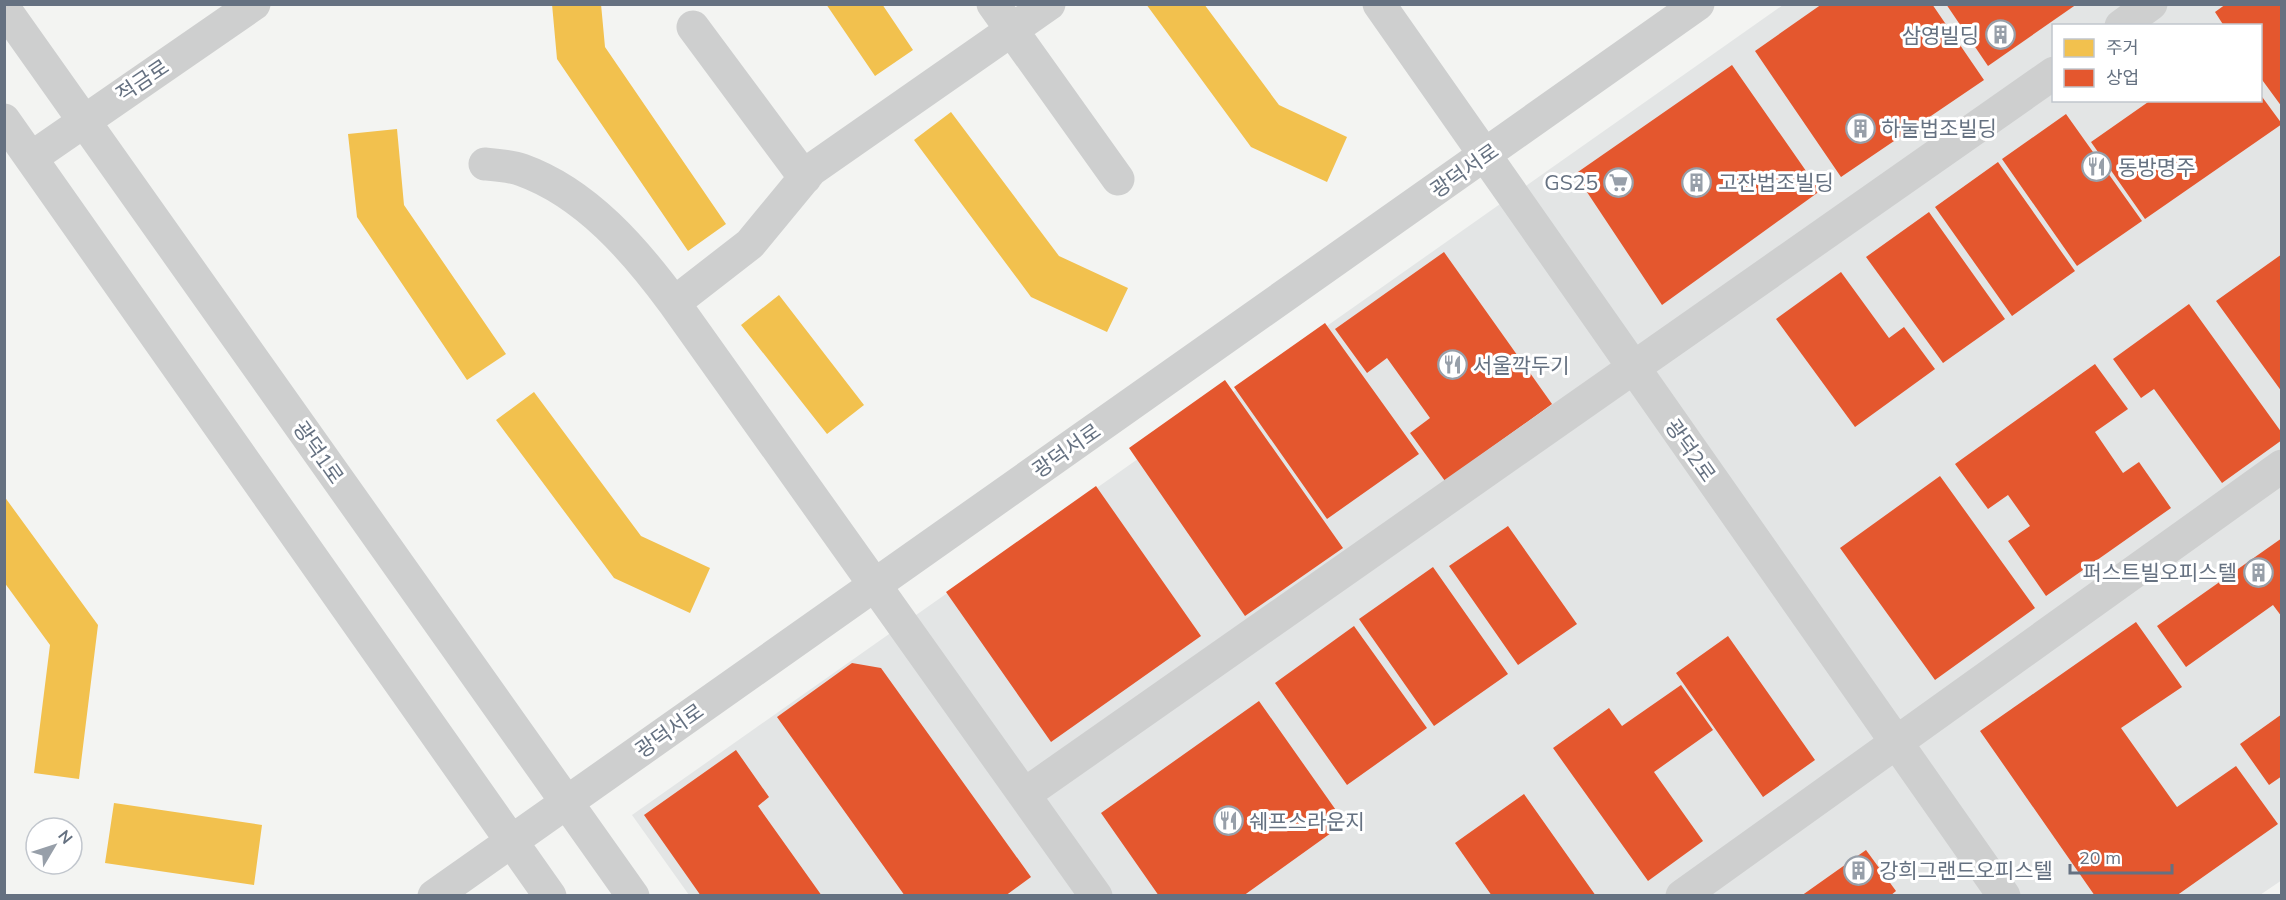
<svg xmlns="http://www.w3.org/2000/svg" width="2286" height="900" font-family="Mulish,'Noto Sans KR',sans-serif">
<rect width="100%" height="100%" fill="#f3f4f2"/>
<path fill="#e3e5e5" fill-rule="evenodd" d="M1783,5H2281L2282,880L2260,895H689L632,815ZM2054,26H2260V100H2054Z"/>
<path fill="#f2c14e" d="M552,4H601L605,47L726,224L688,251L557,59Z
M826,4H882L913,50L875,76Z
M1146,4H1204L1279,105L1347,137L1327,182L1251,147Z
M951,112L1059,256L1128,288L1107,332L1031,297L914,140Z
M397,129L404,205L506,354L467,380L357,217L348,134Z
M779,295L864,405L827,434L741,325Z
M534,392L641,536L710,568L690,613L614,578L496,420Z
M4,496L98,625L79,779L34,773L50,645L4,582Z
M114,803L262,825L254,885L105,863Z"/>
<path fill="#e4572e" d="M1822,4H1932L1984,80L1841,177L1755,51Z
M1946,4H2077L1988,66Z
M2226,4H2282V107L2260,77V26H2224L2215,12Z
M1732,65L1820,191L1662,305L1575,174Z
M2260,94L2282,124L2145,219L2091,142L2151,100H2260Z
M2066,114L2142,221L2077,266L2002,159Z
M1998,162L2075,271L2012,316L1935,207Z
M1929,212L2005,319L1943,363L1866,257Z
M1444,252L1552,404L1445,481L1410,433L1430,418L1387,358L1367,373L1335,329Z
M2282,254V392L2216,301Z
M1841,272L1889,338L1904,327L1935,369L1855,427L1776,319Z
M2189,304L2282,433V440L2222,483L2154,389L2141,398L2113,359Z
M1325,323L1419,454L1327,519L1234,387Z
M2095,364L2128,409L2095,432L2123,473L2139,462L2171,508L2046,596L2008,541L2030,526L2008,495L1988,509L1955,464Z
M1225,380L1343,548L1245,616L1129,448Z
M1940,476L2035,608L1935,680L1840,548Z
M1096,486L1201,636L1051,742L946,592Z
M1508,526L1577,624L1518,665L1449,566Z
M2282,538V617L2273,605L2186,667L2157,626Z
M1433,567L1508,674L1434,726L1359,619Z
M2136,622L2182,687L2121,728L2177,807L2236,766L2278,824L2176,896H2095L1980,731Z
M1354,626L1427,728L1347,785L1275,683Z
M1728,636L1815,760L1763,797L1676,673Z
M852,663L881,668L1031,877L1005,896H905L777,717Z
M1681,685L1713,730L1654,772L1703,841L1648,881L1553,748L1609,708L1622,726Z
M1259,701L1345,823L1243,896H1159L1101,813Z
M2282,714V776L2269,785L2240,744Z
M736,750L769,797L758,806L822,896H701L644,815Z
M1524,794L1596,896H1492L1455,843Z
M1866,850L1896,891L1890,896H1801Z"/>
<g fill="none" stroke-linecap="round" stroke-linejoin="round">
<path stroke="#cecfcf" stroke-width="33" d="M993,4L1118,179
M1379,4L2004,896
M4,8L633,896
M2121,26L2151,4
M693,27L805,178
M4,120L550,896
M31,158L254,4
M485,164C497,165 511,166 522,170C586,193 635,250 674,303L1096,896
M674,303L750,244L811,170L1049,4
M1025,794L2054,73
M434,896L1698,4
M1682,896L2282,466"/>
</g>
<defs>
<symbol id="building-ring" viewBox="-11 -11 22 22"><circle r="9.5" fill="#fff" stroke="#979fa9" stroke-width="1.5"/><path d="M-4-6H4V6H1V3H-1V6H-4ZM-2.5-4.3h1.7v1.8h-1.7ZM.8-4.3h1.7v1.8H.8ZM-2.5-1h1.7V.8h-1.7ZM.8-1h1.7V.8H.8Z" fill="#979fa9"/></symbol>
<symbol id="restaurant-ring" viewBox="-11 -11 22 22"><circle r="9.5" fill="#fff" stroke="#979fa9" stroke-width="1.5"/><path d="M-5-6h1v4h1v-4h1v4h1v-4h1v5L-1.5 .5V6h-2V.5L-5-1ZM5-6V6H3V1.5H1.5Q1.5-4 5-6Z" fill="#979fa9"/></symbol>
<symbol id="supermarket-ring" viewBox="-11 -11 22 22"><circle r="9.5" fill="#fff" stroke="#979fa9" stroke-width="1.5"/><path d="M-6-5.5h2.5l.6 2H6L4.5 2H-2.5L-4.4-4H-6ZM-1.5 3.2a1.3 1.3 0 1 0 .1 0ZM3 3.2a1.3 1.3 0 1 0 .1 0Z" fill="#979fa9"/></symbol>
</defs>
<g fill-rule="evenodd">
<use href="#building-ring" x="1984" y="18" width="33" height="33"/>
<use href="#building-ring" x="1844" y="112" width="33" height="33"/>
<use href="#restaurant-ring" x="2080" y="150" width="33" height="33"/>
<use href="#supermarket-ring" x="1602" y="166" width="33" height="33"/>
<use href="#building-ring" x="1680" y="166" width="33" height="33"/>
<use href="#restaurant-ring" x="1436" y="348" width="33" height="33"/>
<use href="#building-ring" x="2242" y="556" width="33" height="33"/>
<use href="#restaurant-ring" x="1212" y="804" width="33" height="33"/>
<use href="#building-ring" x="1842" y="854" width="33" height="33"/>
</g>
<g text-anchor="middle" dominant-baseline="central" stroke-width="6" stroke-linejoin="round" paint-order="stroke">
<g font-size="21" fill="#657181" stroke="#fff" text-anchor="start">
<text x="1979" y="35" text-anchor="end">삼영빌딩</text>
<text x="1881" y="128">하눌법조빌딩</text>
<text x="2118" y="167">동방명주</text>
<text x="1598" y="182" text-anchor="end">GS25</text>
<text x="1718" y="182">고잔법조빌딩</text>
<text x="1473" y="365">서울깍두기</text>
<text x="2237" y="572" text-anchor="end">퍼스트빌오피스텔</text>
<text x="1249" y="821">쉐프스라운지</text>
<text x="1879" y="870">강희그랜드오피스텔</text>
</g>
<g font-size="21" fill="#657181" stroke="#fff">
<text transform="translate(142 80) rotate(-34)">적금로</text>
<text transform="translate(1464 170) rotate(-35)">광덕서로</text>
<text transform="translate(1066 450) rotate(-35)">광덕서로</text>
<text transform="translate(1691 450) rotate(55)">광덕2로</text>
<text transform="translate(319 452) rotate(55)">광덕1로</text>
<text transform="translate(669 730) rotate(-35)">광덕서로</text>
</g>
</g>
<rect width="2286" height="900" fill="none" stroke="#657181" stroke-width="12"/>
<rect x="2052" y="24" width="210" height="78" fill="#ffffff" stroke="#c1c6cd" stroke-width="1.5"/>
<rect x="2064" y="39" width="30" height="18" fill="#f2c14e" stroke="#c1c6cd" stroke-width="1.5"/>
<text x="2106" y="54" font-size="18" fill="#657181">주거</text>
<rect x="2064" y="69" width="30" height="18" fill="#e4572e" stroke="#c1c6cd" stroke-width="1.5"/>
<text x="2106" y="84" font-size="18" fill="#657181">상업</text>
<g transform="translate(54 846) rotate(51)"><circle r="28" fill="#ffffff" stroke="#c1c6cd" stroke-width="1.5"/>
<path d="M0-4.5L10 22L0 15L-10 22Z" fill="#979fa9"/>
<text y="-9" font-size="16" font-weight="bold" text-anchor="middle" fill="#657181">N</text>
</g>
<path d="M2070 864v9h102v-9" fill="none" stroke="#657181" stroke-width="3"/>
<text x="2079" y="864" font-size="18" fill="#657181" stroke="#ffffff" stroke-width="4.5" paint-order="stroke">20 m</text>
</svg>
